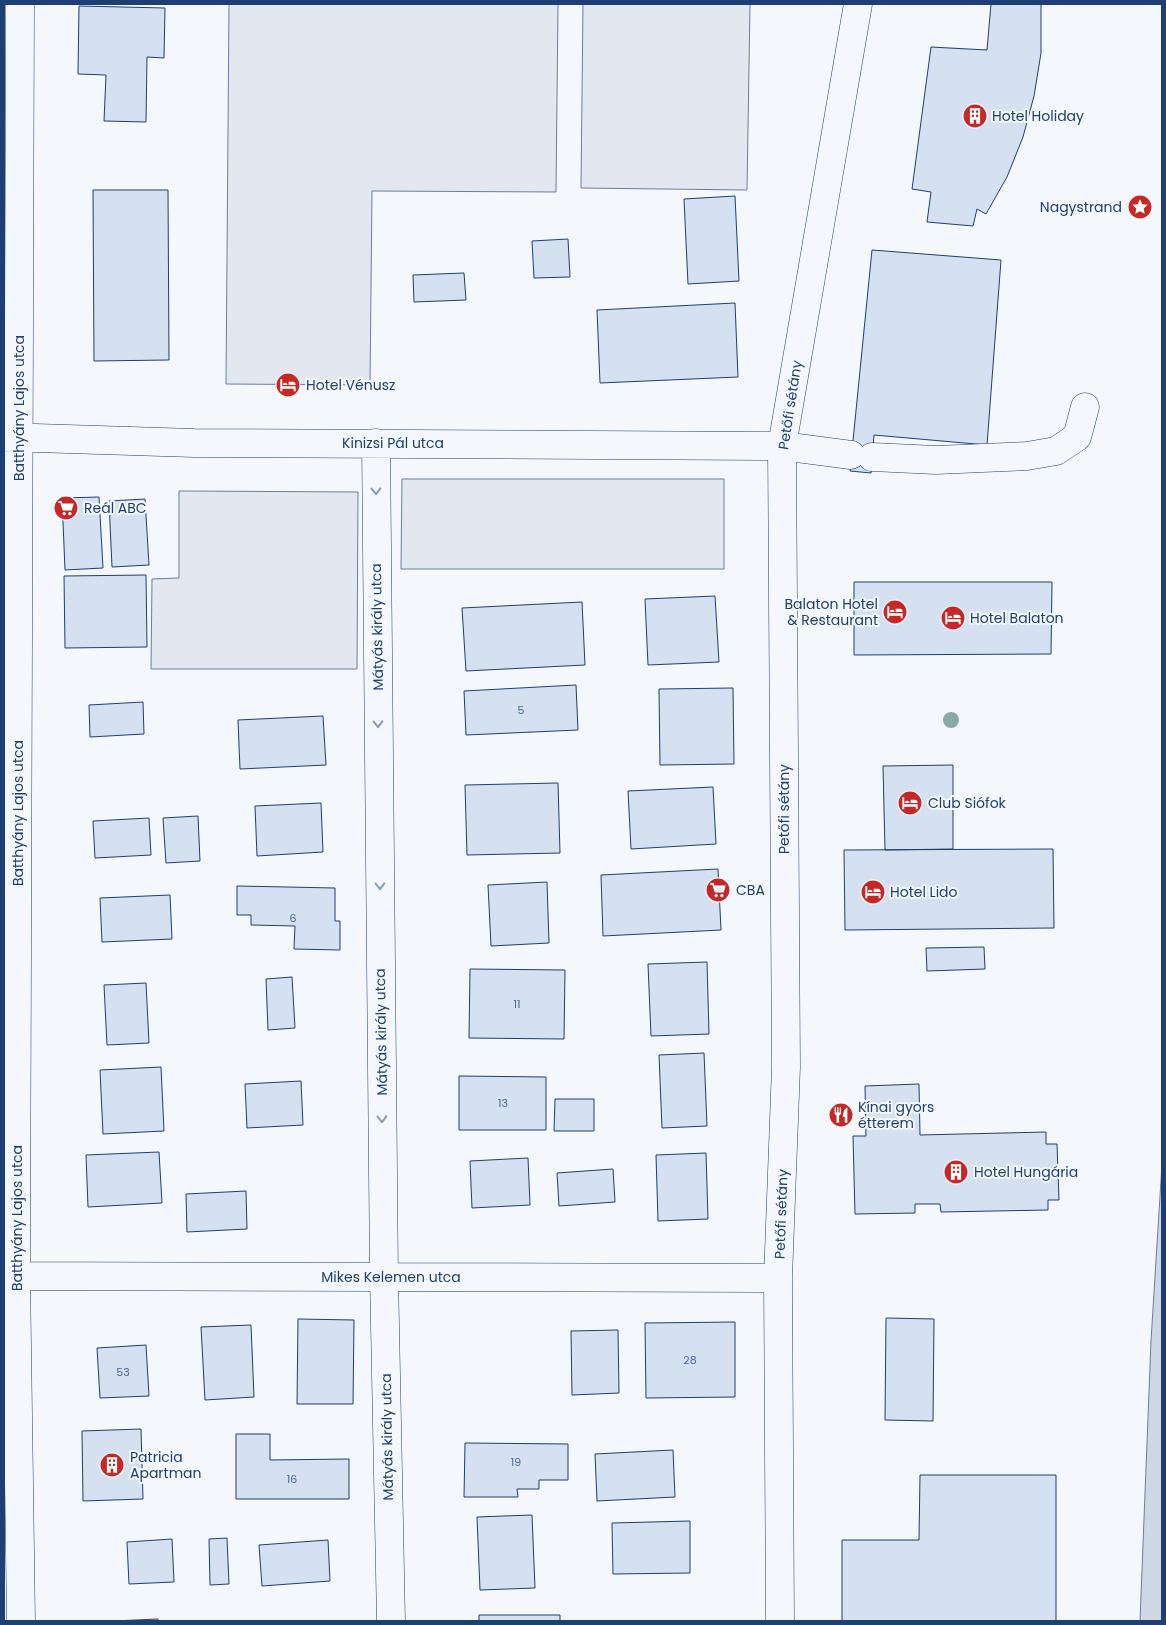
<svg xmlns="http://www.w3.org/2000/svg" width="1166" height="1625" font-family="Poppins,sans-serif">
<rect width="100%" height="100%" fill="#f4f7fb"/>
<path fill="#e3e8f0" stroke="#687fa3" d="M229,4H558L556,192L372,191L370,385L226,384Z
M583,4H750L747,190L581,188Z
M402,479H724V569H401Z
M179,491L358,492L357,669H151L152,579L179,578Z"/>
<path fill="#cfd7e4" stroke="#687fa3" d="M1162,1164V1621H1140L1151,1341Z"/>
<path fill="#d5e0f0" stroke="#1d3f73" d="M991,4H1041V53L1034,96L1023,137L1007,177L986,214L977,209L973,226L927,222L931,192L912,189L931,47L987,50Z
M79,6L165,8L164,58L147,57L146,122L104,121L106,75L78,74Z
M93,190H168L169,360L94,361Z
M735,196L739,281L688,284L684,199Z
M568,239L570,277L534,278L532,241Z
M872,250L1001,260L987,445L874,435L871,473L850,471Z
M464,273L466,300L414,302L413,275Z
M735,303L738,377L600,383L597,310Z
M99,497L103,568L65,570L62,498Z
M145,499L149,565L112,567L109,501Z
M146,575L147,647L65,648L64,576Z
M854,582H1052L1051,654L854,655Z
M715,596L719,662L648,665L645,599Z
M582,602L585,665L466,671L462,608Z
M576,685L578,730L466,735L464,691Z
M733,688L734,764L660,765L659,689Z
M143,702L144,734L90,737L89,705Z
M323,716L326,765L240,769L238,720Z
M953,765V849L885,850L883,766Z
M558,783L560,853L467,855L465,785Z
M713,787L716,844L631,849L628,791Z
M321,803L323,852L257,856L255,806Z
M198,816L200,861L166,863L163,818Z
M149,818L151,855L95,858L93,821Z
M1053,849L1054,928L845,930L844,850Z
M718,869L721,930L603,936L601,875Z
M547,882L549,943L491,946L488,885Z
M237,886L335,888V921H340V950L294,949L295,926L251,925V915H237Z
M170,895L172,939L102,942L100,898Z
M984,947L985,969L927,971L926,948Z
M707,962L709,1034L651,1036L648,964Z
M470,969L565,970L564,1039L469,1038Z
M292,977L295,1028L268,1030L266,979Z
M146,983L149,1043L107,1045L104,985Z
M704,1053L707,1126L662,1128L659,1055Z
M161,1067L164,1131L103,1134L100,1070Z
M459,1076L546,1077V1130H459Z
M301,1081L303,1125L247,1128L245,1084Z
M919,1084L920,1135L1046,1132V1144H1057L1059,1200H1048V1210L941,1212L940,1204H915V1213L855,1214L853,1136H866L865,1086Z
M555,1099H594V1131H554Z
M159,1152L162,1203L88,1207L86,1155Z
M706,1153L708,1219L658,1221L656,1155Z
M528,1158L530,1205L472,1208L470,1161Z
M613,1169L615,1202L559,1206L557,1173Z
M246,1191L247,1229L187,1232L186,1194Z
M886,1318L934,1319L933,1421L885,1420Z
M298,1319L354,1320L353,1404H297Z
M735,1322V1397L646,1398L645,1323Z
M251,1325L254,1397L205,1400L201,1327Z
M618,1330L619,1393L572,1395L571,1331Z
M146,1345L149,1396L100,1398L97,1348Z
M141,1429L143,1499L83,1501L82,1431Z
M236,1434H270V1460L349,1459V1499H236Z
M465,1443L568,1444V1480H539V1489H517L518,1497H464Z
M673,1450L675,1497L597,1501L595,1454Z
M920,1475H1056V1621H842V1540H919Z
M532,1515L535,1588L480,1590L477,1517Z
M690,1521V1573L613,1574L612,1523Z
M227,1538L229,1584L210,1585L209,1539Z
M172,1539L174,1582L129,1584L127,1542Z
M328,1540L330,1581L262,1586L259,1545Z
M479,1615H560V1621H479Z
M158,1619V1621H114Z"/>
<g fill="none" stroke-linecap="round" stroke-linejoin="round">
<defs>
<path id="minor" d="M20,4L16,1276L21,1621
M4,437L194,443L782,446L851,455
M376,443L384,1276L391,1621
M872,457L936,460L1027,456L1056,451L1077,437L1085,407
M4,1276L778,1278
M780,1621L778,1278L786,1067L782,446L858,4"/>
</defs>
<use href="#minor" stroke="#1d3f73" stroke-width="29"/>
<use href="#minor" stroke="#f4f7fb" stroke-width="28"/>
</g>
<circle fill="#86aba6" cx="951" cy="720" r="8"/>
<defs><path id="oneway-chevron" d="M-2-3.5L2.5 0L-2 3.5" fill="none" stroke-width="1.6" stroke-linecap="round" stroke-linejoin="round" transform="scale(1.25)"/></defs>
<g stroke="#889bb7">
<use href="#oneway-chevron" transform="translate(376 491) rotate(89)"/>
<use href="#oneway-chevron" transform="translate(378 724) rotate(89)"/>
<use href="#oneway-chevron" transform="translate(380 886) rotate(89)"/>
<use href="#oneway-chevron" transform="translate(382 1119) rotate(89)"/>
</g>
<defs>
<symbol id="building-disc" viewBox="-11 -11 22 22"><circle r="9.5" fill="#c62828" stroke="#f4f7fb"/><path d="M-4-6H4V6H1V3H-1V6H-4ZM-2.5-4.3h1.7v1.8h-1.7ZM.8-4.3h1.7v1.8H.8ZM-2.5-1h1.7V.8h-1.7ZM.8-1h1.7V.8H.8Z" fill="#fff"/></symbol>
<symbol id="sight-disc" viewBox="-11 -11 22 22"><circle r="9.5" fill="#c62828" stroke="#f4f7fb"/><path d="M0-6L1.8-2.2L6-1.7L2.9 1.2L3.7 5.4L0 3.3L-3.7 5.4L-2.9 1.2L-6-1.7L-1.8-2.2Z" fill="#fff"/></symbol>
<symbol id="hotel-disc" viewBox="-11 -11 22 22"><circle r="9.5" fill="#c62828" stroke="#f4f7fb"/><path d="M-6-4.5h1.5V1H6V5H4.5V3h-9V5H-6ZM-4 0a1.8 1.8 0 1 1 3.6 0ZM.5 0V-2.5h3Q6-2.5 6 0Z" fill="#fff"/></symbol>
<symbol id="supermarket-disc" viewBox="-11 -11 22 22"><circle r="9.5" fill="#c62828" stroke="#f4f7fb"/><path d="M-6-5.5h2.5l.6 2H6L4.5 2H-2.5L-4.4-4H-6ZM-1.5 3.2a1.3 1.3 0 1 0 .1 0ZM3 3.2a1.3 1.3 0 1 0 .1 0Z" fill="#fff"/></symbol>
<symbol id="restaurant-disc" viewBox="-11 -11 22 22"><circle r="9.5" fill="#c62828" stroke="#f4f7fb"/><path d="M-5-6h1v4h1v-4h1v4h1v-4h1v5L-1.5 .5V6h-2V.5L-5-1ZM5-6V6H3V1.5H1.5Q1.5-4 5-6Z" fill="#fff"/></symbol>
</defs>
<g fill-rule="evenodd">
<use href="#building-disc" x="961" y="102" width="28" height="28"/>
<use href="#sight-disc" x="1126" y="193" width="28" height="28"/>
<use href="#hotel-disc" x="274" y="371" width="28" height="28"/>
<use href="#supermarket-disc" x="52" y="494" width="28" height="28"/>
<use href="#hotel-disc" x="881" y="598" width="28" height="28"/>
<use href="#hotel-disc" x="939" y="604" width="28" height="28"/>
<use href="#hotel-disc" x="896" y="789" width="28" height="28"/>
<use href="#supermarket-disc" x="704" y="876" width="28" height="28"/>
<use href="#hotel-disc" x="859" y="878" width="28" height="28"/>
<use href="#restaurant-disc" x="827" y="1101" width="28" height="28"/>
<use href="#building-disc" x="942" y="1158" width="28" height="28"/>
<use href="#building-disc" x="98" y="1451" width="28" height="28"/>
</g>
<g text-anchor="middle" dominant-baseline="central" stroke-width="4" stroke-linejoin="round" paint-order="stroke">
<g font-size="11" fill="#4b6792">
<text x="521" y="710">5</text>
<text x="293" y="918">6</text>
<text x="517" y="1004">11</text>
<text x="503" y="1103">13</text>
<text x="690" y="1360">28</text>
<text x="123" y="1372">53</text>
<text x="516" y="1462">19</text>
<text x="292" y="1479">16</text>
</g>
<g font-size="14" fill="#1d3f73" stroke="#f4f7fb" text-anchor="start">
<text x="992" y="116">Hotel Holiday</text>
<text x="1122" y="207" text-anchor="end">Nagystrand</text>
<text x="306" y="385">Hotel Vénusz</text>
<text x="84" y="508">Reál ABC</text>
<text x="878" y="604" text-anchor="end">Balaton Hotel<tspan x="878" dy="16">&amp; Restaurant</tspan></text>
<text x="970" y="618">Hotel Balaton</text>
<text x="928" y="803">Club Siófok</text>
<text x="736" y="890">CBA</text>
<text x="890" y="892">Hotel Lido</text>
<text x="858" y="1107">Kínai gyors<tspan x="858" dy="16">étterem</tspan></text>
<text x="974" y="1172">Hotel Hungária</text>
<text x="130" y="1457">Patricia<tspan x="130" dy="16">Apartman</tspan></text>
</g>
<g font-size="14" fill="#1d3f73" stroke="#f4f7fb">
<text transform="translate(790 405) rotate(-81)">Petőfi sétány</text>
<text transform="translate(19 408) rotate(-90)">Batthyány Lajos utca</text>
<text x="393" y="443">Kinizsi Pál utca</text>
<text transform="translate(377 627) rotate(-91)">Mátyás király utca</text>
<text transform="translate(784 809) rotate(-90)">Petőfi sétány</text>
<text transform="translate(18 813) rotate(-90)">Batthyány Lajos utca</text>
<text transform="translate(381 1032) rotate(-91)">Mátyás király utca</text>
<text transform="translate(781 1214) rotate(-88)">Petőfi sétány</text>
<text transform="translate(17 1218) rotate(-90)">Batthyány Lajos utca</text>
<text x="391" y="1277">Mikes Kelemen utca</text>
<text transform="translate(387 1437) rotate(-91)">Mátyás király utca</text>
</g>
</g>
<rect width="1166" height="1625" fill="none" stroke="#1d3f73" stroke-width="10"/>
</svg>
